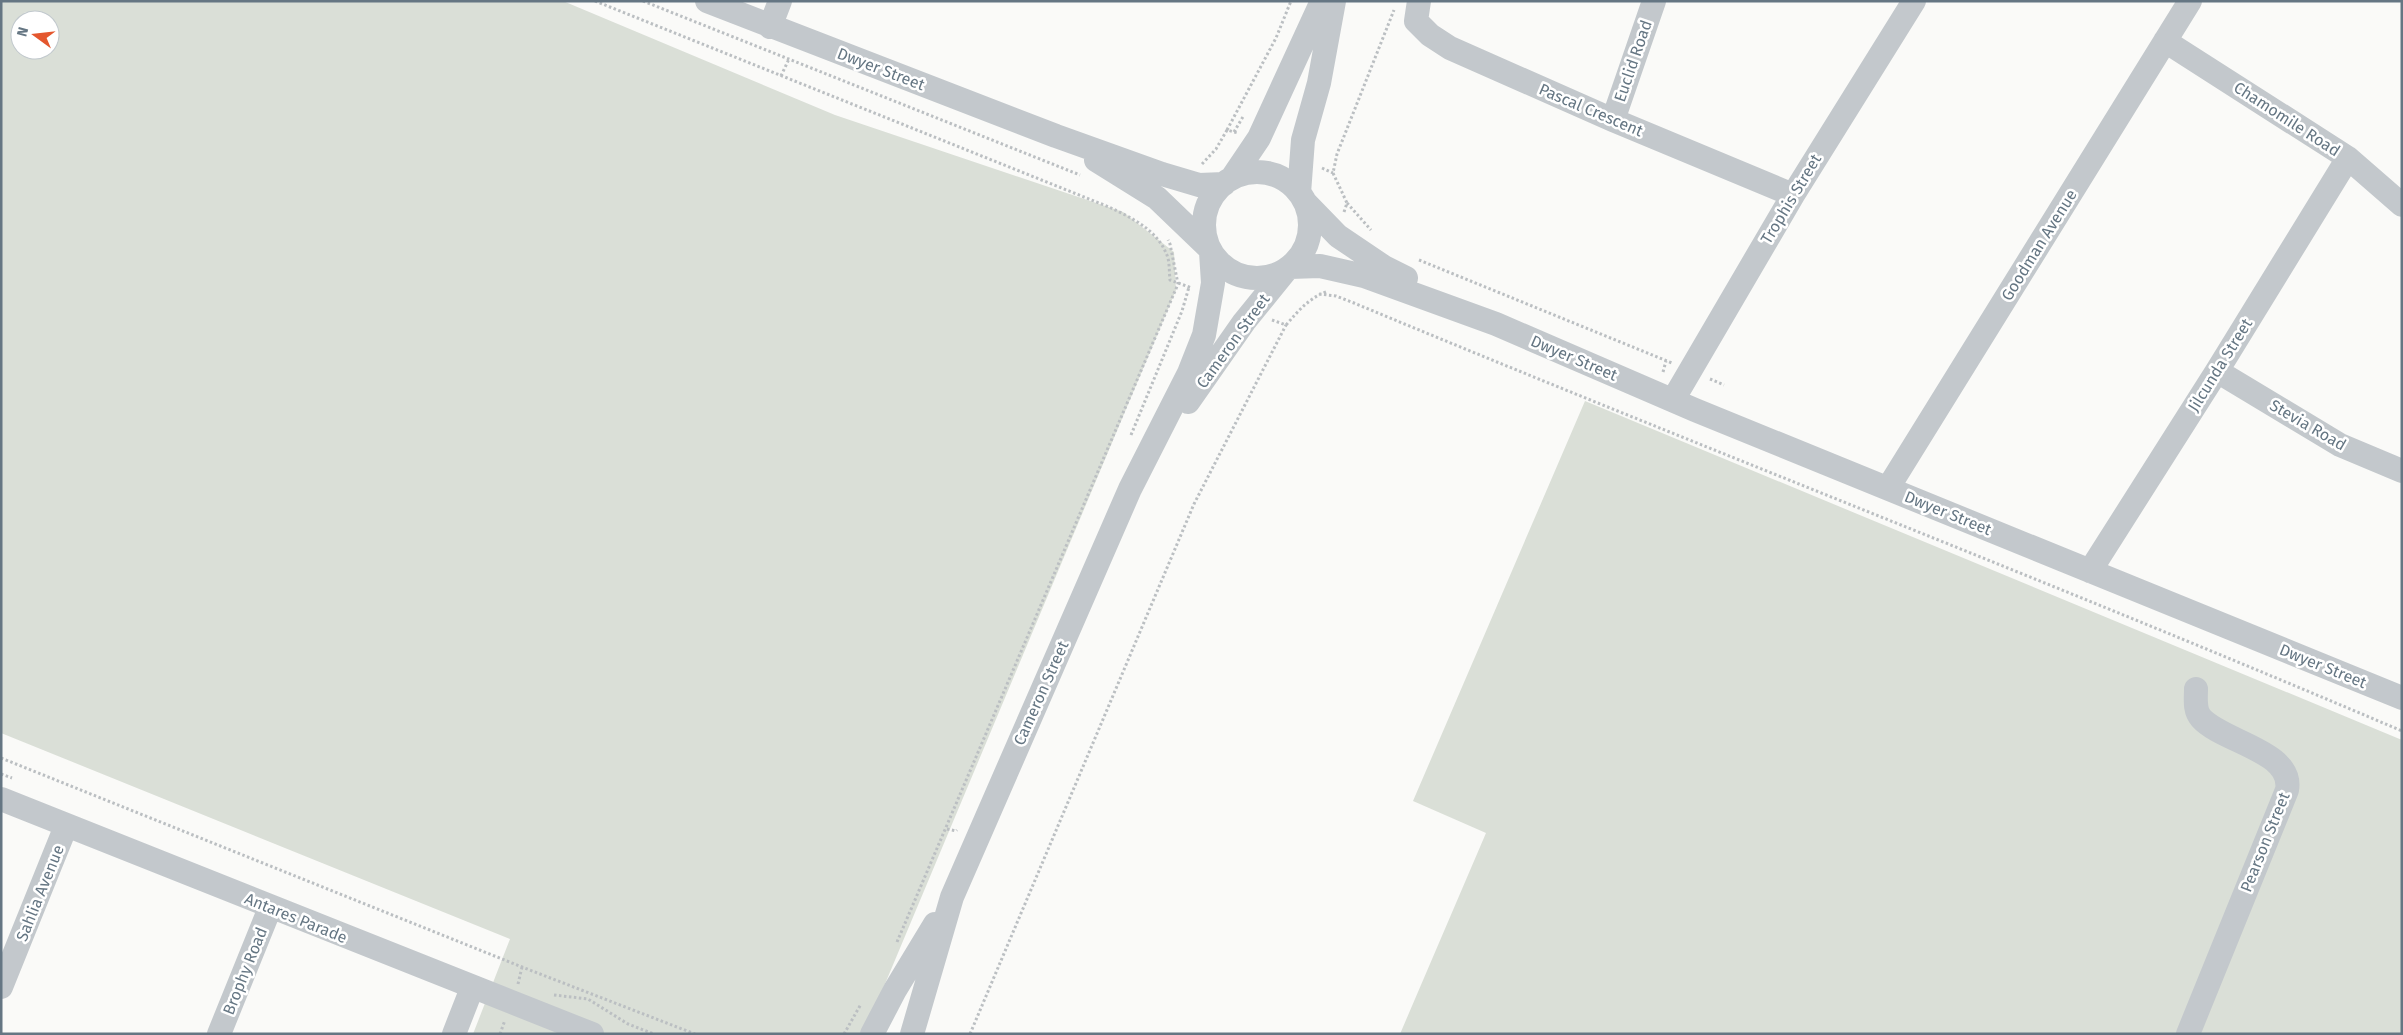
<svg xmlns="http://www.w3.org/2000/svg" width="2403" height="1035" font-family="'Fira Sans',sans-serif">
<rect width="100%" height="100%" fill="#fafaf8"/>
<path fill="#dadfd7" fill-rule="evenodd" d="M1,1H563L835,115L1123,212L1174,252L1176,290L864,1034H473L510,939L1,733ZM20,20H50V50H20Z
M1585,401L2402,740V1034H1400L1486,833L1413,801Z"/>
<g fill="none" stroke-linecap="round" stroke-linejoin="round">
<path stroke="#bbbfc2" stroke-width="3" stroke-dasharray="2.5 2.5" stroke-linecap="butt" d="M595,1L1109,207C1130,217 1156,229 1166,253C1170,260 1169,272 1170,280L1192,288
M643,1L1080,175
M781,76L789,59
M1227,130L1276,38L1291,1
M1234,132L1244,115
M1202,164L1216,149L1227,130L1238,133
M1322,168L1333,173
M1347,203L1371,230
M1344,212L1347,203L1333,173L1337,154L1394,10
M1419,260L1672,363
M1319,294L1336,296L1354,303C1702,448 2055,583 2402,731
M1272,320L1286,325C1299,310 1309,298 1328,291
M1663,372L1666,361
M1710,379L1724,385
M1131,435L1182,311L1189,287
M1,758L522,967L695,1034
M1,774L12,778
M947,829L956,831L957,830
M897,942L1178,284L1170,244L1168,240
M518,984L522,967
M554,995L588,999L628,1024L654,1034
M500,1034L505,1020
M844,1034L861,1004
M970,1034L1194,504L1286,325"/>
<path stroke="#c3c8cc" stroke-width="24" d="M707,1L1056,136L1162,174L1199,185L1224,184
M1419,1L1416,21L1430,35L1450,48L1613,120L1793,195
M770,27L780,1
M2165,41L2348,158L2402,205
M1613,120L1654,1
M1096,160L1157,198L1209,248
M1204 225a53 53 0 1 1 106 0a53 53 0 1 1-106 0Z
M1232,178L1259,138L1322,1
M1299,193L1303,140L1319,83L1334,1
M1305,202L1338,236L1384,267L1406,278
M1290,267L1320,266L1364,276L1496,324L1695,410L2402,698
M2217,371L2340,445L2402,471
M1673,400L1793,195L1914,1
M1188,402L1244,322L1287,269
M1888,488L2190,1
M2090,571L2217,371L2348,158
M1,799L592,1034
M1,987L66,826
M219,1034L270,908
M454,1034L472,988
M872,1034L895,990L935,924
M912,1034L952,897L1130,489L1189,373L1204,335L1213,283L1211,252
M2188,1034L2287,790C2294,751 2222,742 2201,718C2194,710 2196,699 2196,689"/>
</g>
<g text-anchor="middle" dominant-baseline="central" stroke-width="5" stroke-linejoin="round" paint-order="stroke">
<g font-size="16" fill="#657683" stroke="#fff">
<text transform="translate(1633 61) rotate(-71)">Euclid Road</text>
<text transform="translate(881 69) rotate(21)">Dwyer Street</text>
<text transform="translate(1591 110) rotate(23)">Pascal Crescent</text>
<text transform="translate(2287 119) rotate(33)">Chamomile Road</text>
<text transform="translate(1791 199) rotate(-59)">Trophis Street</text>
<text transform="translate(2039 245) rotate(-58)">Goodman Avenue</text>
<text transform="translate(1233 341) rotate(-54)">Cameron Street</text>
<text transform="translate(1574 358) rotate(23)">Dwyer Street</text>
<text transform="translate(2220 365) rotate(-58)">Jilcunda Street</text>
<text transform="translate(2308 425) rotate(30)">Stevia Road</text>
<text transform="translate(1948 513) rotate(22)">Dwyer Street</text>
<text transform="translate(2323 666) rotate(22)">Dwyer Street</text>
<text transform="translate(1041 693) rotate(-66)">Cameron Street</text>
<text transform="translate(2265 842) rotate(-68)">Pearson Street</text>
<text transform="translate(40 893) rotate(-68)">Sahlia Avenue</text>
<text transform="translate(296 918) rotate(22)">Antares Parade</text>
<text transform="translate(245 971) rotate(-68)">Brophy Road</text>
</g>
</g>
<rect width="2403" height="1035" fill="none" stroke="#657683" stroke-width="5"/>
<g transform="translate(35 35) rotate(285)"><circle r="24" fill="#ffffff" stroke="#c1c8cd"/>
<path d="M0-4L9 19L0 12L-9 19Z" fill="#e4572e"/>
<text y="-8" font-size="14" font-weight="bold" text-anchor="middle" fill="#657683">N</text>
</g>
</svg>
